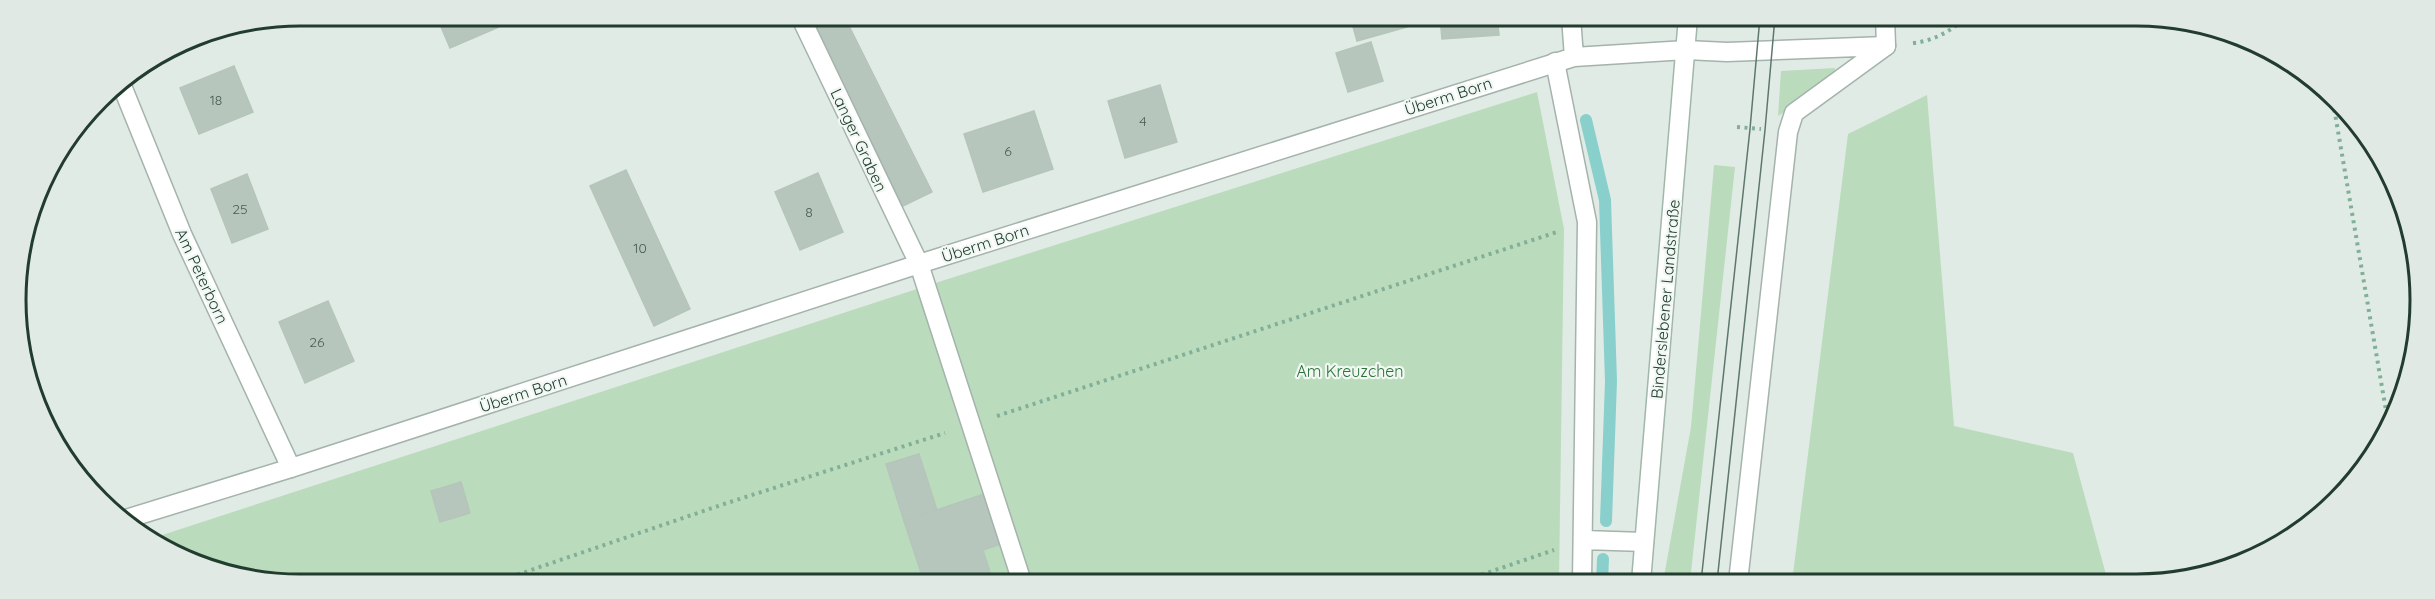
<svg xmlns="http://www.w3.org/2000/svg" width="2435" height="599" font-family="Quicksand,sans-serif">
<rect width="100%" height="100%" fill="#e1ebe5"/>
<path fill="#badcbc" d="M1835,68V79L1778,116L1781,71Z
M1537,92L1564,229L1559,582H262L157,546L150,539L926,286Z
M1927,95L1954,426L2073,453L2108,582H1792L1848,134Z
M1714,165L1735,167L1690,582H1663L1691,427Z"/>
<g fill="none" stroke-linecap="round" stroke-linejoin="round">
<path stroke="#89d0cd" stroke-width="12" d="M1586,120L1605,200L1611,381L1606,521
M1602,582L1603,559"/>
</g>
<path fill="#b6c6bd" stroke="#b4c5ba" stroke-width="1.5" d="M436,15H511L513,21L450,48Z
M809,16H844L932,192L903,206Z
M1350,16H1404L1407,27L1357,41Z
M1440,17H1497L1499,35L1442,39Z
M1371,42L1383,81L1348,92L1336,53Z
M234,66L253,112L199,134L180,88Z
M1160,85L1177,142L1125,158L1108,101Z
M1034,111L1053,169L983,192L964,134Z
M626,170L690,309L654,326L590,186Z
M818,173L843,232L800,250L775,192Z
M247,174L268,229L232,243L211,189Z
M328,301L354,361L305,383L279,322Z
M919,454L937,510L904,521L886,464Z
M461,482L470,513L440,522L431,491Z
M984,494L1001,544L983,550L993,582H924L904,521Z"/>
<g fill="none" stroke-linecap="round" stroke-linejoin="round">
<defs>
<path id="service" d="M1885,17L1886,46
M1555,62L1587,222L1582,582
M919,264L1022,582
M126,519L291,468
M1584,540L1644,542"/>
<path id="minor" d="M800,16L919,264
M1571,17L1574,57
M120,81L182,234L291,468L919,264L1574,57L1686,50L1727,52L1886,46
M1738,582L1788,132L1794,113L1886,46"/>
<path id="secondary" d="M1641,582L1688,17"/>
</defs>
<use href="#service" stroke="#a4b3ab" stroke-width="21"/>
<use href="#minor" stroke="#a4b3ab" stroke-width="21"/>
<use href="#secondary" stroke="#a0b7aa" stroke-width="21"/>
<path stroke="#82af98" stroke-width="4" stroke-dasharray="3 4.5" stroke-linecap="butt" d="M1913,43C1935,41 1951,30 1968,17
M2333,102L2389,428
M1737,127L1761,129
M997,416L1557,232
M496,582L724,504L945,433
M1460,582L1554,550"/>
<use href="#service" stroke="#fff" stroke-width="18"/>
<use href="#minor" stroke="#fff" stroke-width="18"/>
<use href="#secondary" stroke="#fff" stroke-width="18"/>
<path stroke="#5c776b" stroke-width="1.5" d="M1701,582L1750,129L1760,17
M1717,582L1765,130L1775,17"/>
</g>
<g text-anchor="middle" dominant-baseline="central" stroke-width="4.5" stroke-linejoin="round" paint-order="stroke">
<g font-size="14" fill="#475e52">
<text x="216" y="100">18</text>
<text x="1143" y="121">4</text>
<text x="1008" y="151">6</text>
<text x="240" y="209">25</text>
<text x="809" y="212">8</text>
<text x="640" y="248">10</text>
<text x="317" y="342">26</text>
</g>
<g font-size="16" fill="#223c2f" stroke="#f1f8f3">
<text transform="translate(1448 96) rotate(-18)">Überm Born</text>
<text transform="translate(859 140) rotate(65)">Langer Graben</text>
<text transform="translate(985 243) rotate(-18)">Überm Born</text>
<text transform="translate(202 276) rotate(65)">Am Peterborn</text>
<text transform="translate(1665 299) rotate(-85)">Binderslebener Landstraße</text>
<text transform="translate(523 393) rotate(-18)">Überm Born</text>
</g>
<g font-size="16" fill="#2c7239" stroke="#f1f8f3">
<text x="1350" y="371">Am Kreuzchen</text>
</g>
</g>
<path d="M0 0H2435V599H0ZM300 26H2136A274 274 0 0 1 2410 300V300A274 274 0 0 1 2136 574H300A274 274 0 0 1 26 300V300A274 274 0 0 1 300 26Z" fill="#e0e9e3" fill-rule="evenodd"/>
<path fill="none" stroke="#223c2f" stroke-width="3" d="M300 26H2136A274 274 0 0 1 2410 300V300A274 274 0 0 1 2136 574H300A274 274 0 0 1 26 300V300A274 274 0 0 1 300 26Z"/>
</svg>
